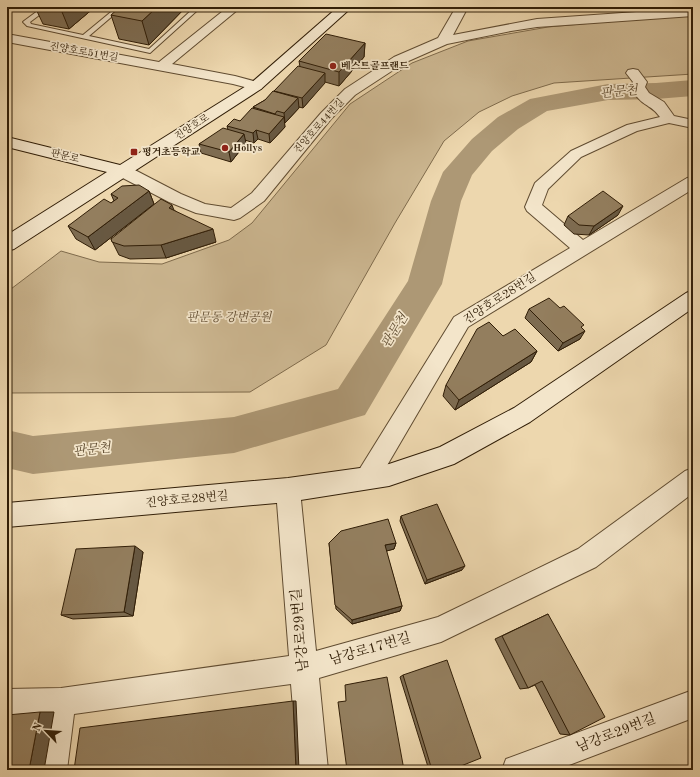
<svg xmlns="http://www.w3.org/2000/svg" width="700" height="777" font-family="'Old Standard TT','Noto Serif KR',serif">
<rect width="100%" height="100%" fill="#edd7ae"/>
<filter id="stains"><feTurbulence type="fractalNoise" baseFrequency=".005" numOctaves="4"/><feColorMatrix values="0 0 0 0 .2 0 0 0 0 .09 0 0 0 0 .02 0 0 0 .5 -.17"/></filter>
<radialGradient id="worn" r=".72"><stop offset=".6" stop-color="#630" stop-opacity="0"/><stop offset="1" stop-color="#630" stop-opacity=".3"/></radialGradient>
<path fill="#cdb892" stroke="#7f6b4c" d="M693,14V74L554,83L512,96L479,112L444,141L395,223L326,345L250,392L7,393V292L61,251L99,262L162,264L229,240L252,223L350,104L412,63L468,41L548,27Z"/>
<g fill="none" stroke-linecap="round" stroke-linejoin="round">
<path fill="#ad9875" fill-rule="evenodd" d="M693,80V96L656,99L608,100L547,111L518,129L492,151L472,175L461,201L442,284L365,415L234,453L33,474L7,468V430L33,436L234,417L338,389L408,281L431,201L443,172L472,139L498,117L530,99L608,84L656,83Z"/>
<defs>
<path id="lane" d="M43,7H50L30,22L31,24L83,35L117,7H123L89,36L149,49L195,7H201L150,53L27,26L23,22L24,21Z
M315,7H328L345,11L342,13Z"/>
<path id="street" d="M228,7H241L172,64L235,76L261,83L263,86L261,89L256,90L233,84L7,42V34L159,62Z
M456,7H468L453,35L537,19L693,8V16L537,27L511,31L447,44L404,63L355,95L331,119L264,201L240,218L234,220L196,213L169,202L117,175L115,171L117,167L123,166L129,167L181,194L205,204L231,208L252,193L321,113L345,89L394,57L438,38Z
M633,69L638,70L647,82L645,87L649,93L664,102L674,116L693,120V128L669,123L637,131L581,157L548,189L542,205L583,240L687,178L693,177V189L468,327L375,486L367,489L359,486L355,478L359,470L454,317L570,248L527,211L525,207L535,183L571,151L627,125L660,117C651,105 646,107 638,98C635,95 633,91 631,87L633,82L626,73L628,70Z
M693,468V493L596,567L441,642L319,678L328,770H298L291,684L74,714L67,770H37L45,716L7,717V689L61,688L289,656L276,490L280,482L288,479L296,482L300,490L316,651L438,617L578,549L685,471Z
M693,690V718L556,770H502L506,759Z"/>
<path id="secondary" d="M338,7H352L261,89L14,249L7,251V235L107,172L7,147V137L120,165L251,83Z
M693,290V308L530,422L454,464L389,486L288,502L7,527V503L288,478L389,464L440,447L514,408L686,293Z"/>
</defs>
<use href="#lane" stroke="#604c31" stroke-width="2"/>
<use href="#street" stroke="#604c31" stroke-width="2"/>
<use href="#secondary" stroke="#311e07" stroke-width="2"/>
<use href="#lane" fill="#f3e5ca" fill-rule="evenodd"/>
<use href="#street" fill="#f3e5ca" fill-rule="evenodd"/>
<use href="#secondary" fill="#f3e5ca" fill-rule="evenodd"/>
</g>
<path fill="#7e6c51" stroke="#311e07" d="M35,7H95L69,29L43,24Z
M186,7L149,45L119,39L111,15Z
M365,43L364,57L339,86L325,82L303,108L299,107V108L285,123H284L285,127L270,143L258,139L254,143L245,140L246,143L231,162L201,153L199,144L228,130L227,126L240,121L254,109L253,107L265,100L274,91L300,67L299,61Z
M149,191L154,204L95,250L76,239L68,226L111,203L114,201L111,194Z
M174,210L216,242L166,258L130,259L119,255L111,239Z
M618,215L589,235L574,234L564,225L568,216Z
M529,309L582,328L580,339L558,351L525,318Z
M503,336L537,351L531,362L455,410L443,396L446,385Z
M401,516L462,570L425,584L400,521Z
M329,543H396L394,549L386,551L402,606L400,611L352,624L336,609Z
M143,552L133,616L73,619L61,615Z
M548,614L570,735L560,734L535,685L528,688L520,689L495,639Z
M403,675L451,770H429L400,677Z"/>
<path fill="#675842" stroke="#311e07" d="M60,7H95L69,29Z
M157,7H186L149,45L142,21Z
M365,43L364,57L339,86V72Z
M325,73V83L303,108L302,98Z
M298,98L299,108L285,123L284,113Z
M284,117L285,127L270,143L269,134Z
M256,130L258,139L254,143L253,133Z
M244,134L246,143L231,162L229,152Z
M149,191L154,204L95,250L88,237Z
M172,205L177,218L169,208Z
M623,206L618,215L589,235L594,226Z
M213,229L216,242L166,258L161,245Z
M585,331L580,339L558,351L563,343Z
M537,351L531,362L455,410L459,400Z
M396,543L394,549L383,552L385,545Z
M135,546L143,552L133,616L124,612Z
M465,566L462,570L425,584L427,580Z
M402,606L400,611L352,624V620Z
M293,701H296L299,770H296Z
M40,712H54L44,770H29Z"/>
<path fill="#937e5e" stroke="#311e07" d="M120,7H157L142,21L111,15Z
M326,34L365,43L339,72L299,61Z
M298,66L325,73L302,98L274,91Z
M273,91L298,98L284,113L277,111L275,114L253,107L265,100Z
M252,108L284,117L269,134L256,130L253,133L227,126L234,119L240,121Z
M223,128L244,134L229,152L199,144Z
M139,185L149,191L88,237L68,226L104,199L111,203L118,198L111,194L122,186Z
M603,191L623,206L594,226L579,225L568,216Z
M161,199L172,205L169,208L213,229L161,245L124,246L112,242L111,239Z
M549,298L560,308L564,306L584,325L581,327L585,331L563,343L529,309Z
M489,322L503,336L515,329L537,351L459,400L446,385L477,329Z
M437,504L465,566L427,580L401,516Z
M388,519L396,543L385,545L402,606L352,620L335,605L329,543L341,531Z
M135,546L124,612L61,615L76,549Z
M548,614L605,717L570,735L542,681L528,688L502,636Z
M447,660L481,758L451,770H432L403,675Z
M387,677L404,770H347L338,702L346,701L345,685Z
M293,701L296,770H74L80,728Z
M40,712L29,770H7V715Z"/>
<g fill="#8f2418" stroke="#f3e5ca" stroke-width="1.5">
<circle cx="333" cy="66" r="4"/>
<circle cx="225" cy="148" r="4"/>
<rect x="130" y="148" width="8" height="8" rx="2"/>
</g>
<g text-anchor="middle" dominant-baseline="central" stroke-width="3.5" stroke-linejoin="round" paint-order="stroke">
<g font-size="10" fill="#311e07" stroke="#f3e5ca">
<text transform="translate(84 52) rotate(10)">진양호로51번길</text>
<text transform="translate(319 126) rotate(-48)">진양호로44번길</text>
<text transform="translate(192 127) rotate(-33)">진양호로</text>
<text transform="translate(65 156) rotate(14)">판문로</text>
</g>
<g font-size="10" font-weight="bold" fill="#311e07" stroke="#f3e5ca" text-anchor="start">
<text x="341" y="66">베스트골프랜드</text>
<text x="233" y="148">Hollys</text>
<text x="142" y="152">평거초등학교</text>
</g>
<g font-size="12" fill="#311e07" stroke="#f3e5ca">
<text transform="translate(500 299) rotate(-33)">진양호로28번길</text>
<text transform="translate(187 500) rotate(-5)">진양호로28번길</text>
</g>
<g font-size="12" font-style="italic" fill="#604c31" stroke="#f3e5ca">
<text x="229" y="318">판문동 강변공원</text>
</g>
<g font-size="13" font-style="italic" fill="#5c492e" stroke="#f3e5ca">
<text transform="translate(619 92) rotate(-5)">판문천</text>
<text transform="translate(395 331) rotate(-58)">판문천</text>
<text transform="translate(92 450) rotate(-6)">판문천</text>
</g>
<g font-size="14" fill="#311e07" stroke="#f3e5ca">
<text transform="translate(300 630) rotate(-95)">남강로29번길</text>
<text transform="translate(370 649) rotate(-16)">남강로17번길</text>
<text transform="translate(616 733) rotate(-21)">남강로29번길</text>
</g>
</g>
<rect width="700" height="777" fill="none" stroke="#edd7ae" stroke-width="24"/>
<rect x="8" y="8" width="684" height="761" fill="none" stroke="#311e07" stroke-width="2"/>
<rect x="12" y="12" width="676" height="753" fill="none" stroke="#311e07"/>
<g transform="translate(46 731) rotate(295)" stroke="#f3e5ca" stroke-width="3" paint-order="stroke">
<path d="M0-3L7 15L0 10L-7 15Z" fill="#311e07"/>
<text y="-6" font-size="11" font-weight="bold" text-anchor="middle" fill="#311e07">N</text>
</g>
<rect width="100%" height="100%" filter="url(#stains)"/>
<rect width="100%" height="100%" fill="url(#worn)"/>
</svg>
